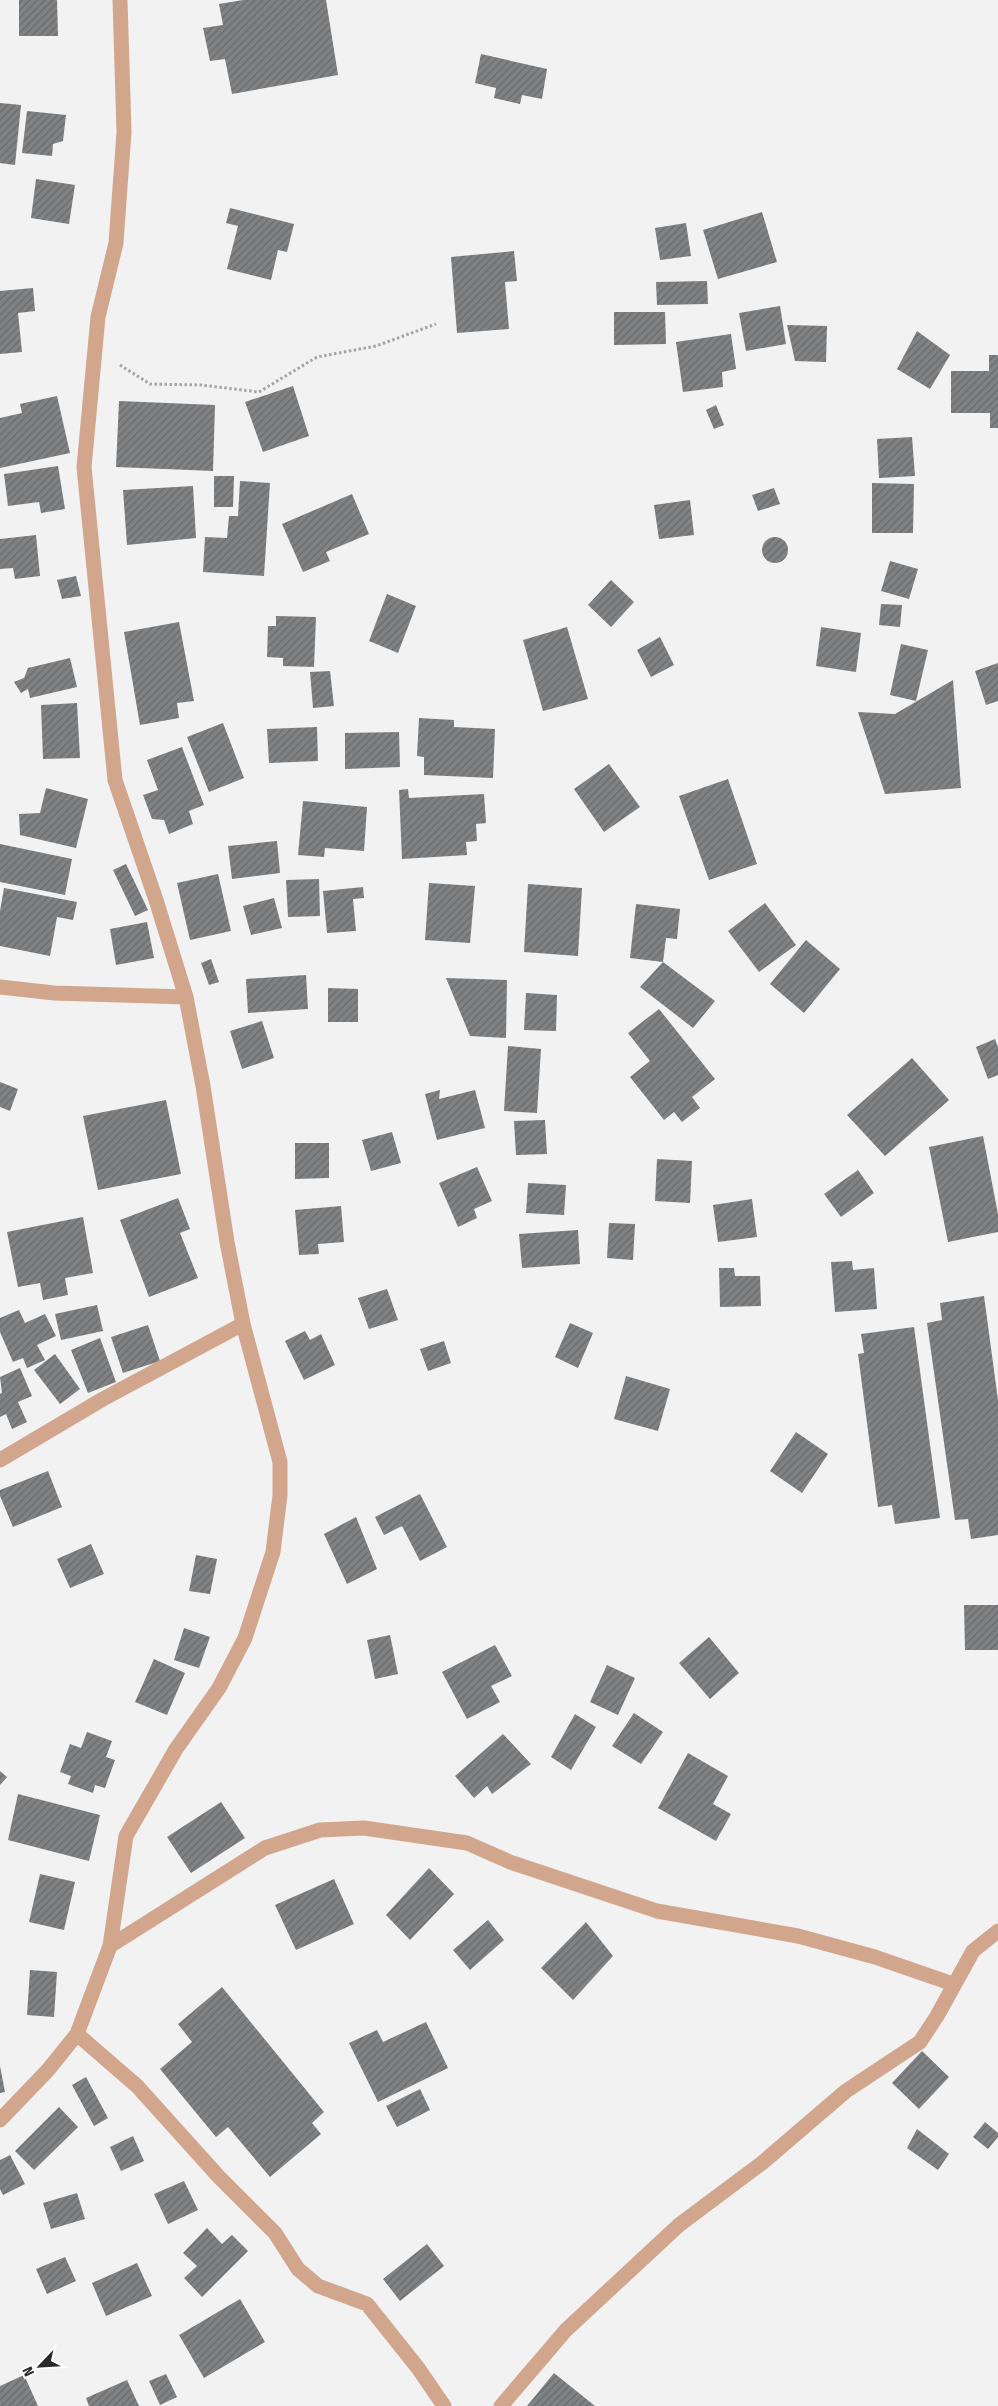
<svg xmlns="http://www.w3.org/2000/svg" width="998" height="2406" font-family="'Fira Sans Condensed',sans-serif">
<defs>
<pattern id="building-hatch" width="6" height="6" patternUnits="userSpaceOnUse" patternTransform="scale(1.25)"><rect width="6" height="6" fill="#818283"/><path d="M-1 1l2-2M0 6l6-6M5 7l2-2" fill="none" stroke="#6a6a6b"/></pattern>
</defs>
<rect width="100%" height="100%" fill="#f2f2f3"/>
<path fill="url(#building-hatch)" d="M19,0H57L58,36H19Z
M243,0H326L338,75L232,94L225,59L210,61L203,28L223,25L219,4Z
M481,54L547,69L542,99L522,95L520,104L494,98L496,88L475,83Z
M0,103L21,105L15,165L0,163Z
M27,111L66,115L63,141L53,144L52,156L22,153Z
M36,179L75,185L69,224L31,218Z
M230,208L294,224L287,252L278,250L271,280L227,269L238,226L226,223Z
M762,212L777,262L718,279L703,230Z
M686,223L691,256L660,260L655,228Z
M514,251L517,281L505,282L509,329L457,333L451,257Z
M707,281L708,304L657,305L656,282Z
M33,288L35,311L18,313L22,352L0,354V291Z
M780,306L786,344L746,351L739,313Z
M614,312H665L666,344L614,345Z
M787,325L827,326L826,362L795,361Z
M917,331L950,355L930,389L897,369Z
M731,334L736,369L722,372L723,387L683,392L676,342Z
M989,355H998V428H990V413H951V371H989Z
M293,386L309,436L263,452L245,402Z
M57,396L70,453L0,468V418L22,413L20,404Z
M119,401L215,405L213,471L116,467Z
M716,405L724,425L714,429L706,410Z
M912,437L915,476L879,478L877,439Z
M58,466L65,509L41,513L39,502L8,506L4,474Z
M214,476H234L233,507H214Z
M240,481L270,483L264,576L203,572L205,537L227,538L229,516H238Z
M872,483L914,484L913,533H872Z
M193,486L196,538L127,545L123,490Z
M774,488L780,504L758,511L752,495Z
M352,494L369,534L326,552L330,561L303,572L282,524Z
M690,500L694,535L659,539L654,505Z
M36,535L40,576L15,579L13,568L0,569V539Z
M762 550a13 13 0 1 1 26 0a13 13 0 1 1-26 0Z
M890,561L918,569L909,599L881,591Z
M76,576L81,596L62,599L57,580Z
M611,580L634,602L611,627L588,605Z
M387,594L416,606L398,653L369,641Z
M881,604L902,605L900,627L879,625Z
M276,616L316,617L314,667L283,666V658L267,657L268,626H276Z
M179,622L194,701L177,703L179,718L140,725L124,632Z
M567,627L588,699L543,711L523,640Z
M821,627L861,633L856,672L816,666Z
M660,637L674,665L651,677L637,650Z
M901,644L928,650L916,701L890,695Z
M70,658L77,687L30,698L28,689L21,693L14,682L24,678L28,668Z
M998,663V701L986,705L975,671Z
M330,671L334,706L313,708L310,672Z
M953,680L961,788L885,794L858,712L895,714Z
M77,703L80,758L43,759L41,705Z
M419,718L454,720V727L495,729L493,778L424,775V757L417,756Z
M223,723L244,778L209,792L187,737Z
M317,727L318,761L269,763L267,729Z
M399,732L400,767L345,769V733Z
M182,747L204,805L189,811L193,824L169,834L164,820L152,819L143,795L158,790L147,760Z
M609,764L640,807L604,832L574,789Z
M728,779L757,864L709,880L679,796Z
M46,788L88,799L76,848L20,835L19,814L40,813Z
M408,789L409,798L484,794L486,823L476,824L477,841L466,842L467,855L402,859L399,790Z
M303,801L367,807L364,851L325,848L324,857L298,855Z
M277,841L280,873L232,879L228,846Z
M0,844L72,859L65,895L0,882Z
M126,864L148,910L135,916L113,870Z
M218,874L231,931L190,940L177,883Z
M319,879L320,916L288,917L286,880Z
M429,883L475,886L470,943L425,940Z
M528,884L582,888L578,956L524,952Z
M363,887L364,898L353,899L356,931L327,933L323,891Z
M4,888L77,902L73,920L57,917L50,956L0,946V911Z
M274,898L282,928L251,935L243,906Z
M765,903L796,945L759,972L728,931Z
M636,904L680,909L677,939L666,938L663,962L630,958Z
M147,922L154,958L116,965L110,929Z
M806,940L840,969L804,1013L770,984Z
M211,959L219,982L209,985L201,963Z
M663,962L715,1001L693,1028L640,987Z
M306,975L308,1009L248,1013L246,979Z
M446,978L507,980L506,1038L470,1036Z
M328,988L358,989V1022H328Z
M526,993L557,995L556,1031L524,1030Z
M659,1009L715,1079L692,1097L700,1108L682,1122L674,1112L664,1120L630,1077L650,1061L628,1033Z
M262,1021L274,1058L242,1069L230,1031Z
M995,1039L998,1047V1075L988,1079L976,1047Z
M508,1046L541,1049L537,1113L504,1111Z
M912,1058L949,1100L885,1156L847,1115Z
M0,1082L18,1089L10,1111L0,1107Z
M440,1090L439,1099L475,1090L485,1128L437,1140L425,1094Z
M166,1100L181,1174L98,1190L83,1116Z
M545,1120L547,1154L516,1155L514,1121Z
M392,1132L401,1163L371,1171L362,1140Z
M983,1136L998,1214V1232L948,1242L929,1147Z
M295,1143H329V1178L295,1179Z
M657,1159L692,1161L690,1203L655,1201Z
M477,1167L492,1201L474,1209L477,1218L458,1227L439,1183Z
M858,1170L874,1193L841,1217L824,1194Z
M528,1183L566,1185L564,1215L526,1213Z
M178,1198L190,1229L180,1233L198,1278L149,1297L120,1220Z
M752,1199L757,1237L718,1242L713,1205Z
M341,1206L344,1242L318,1244L319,1254L299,1255L295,1210Z
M83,1217L93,1273L65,1278L68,1295L43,1300L40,1283L18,1287L7,1232Z
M609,1223L635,1224L633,1260L607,1258Z
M578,1230L580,1264L522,1268L519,1234Z
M852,1261L853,1270L874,1268L877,1309L835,1312L831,1262Z
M719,1268H734L735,1276H760L761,1306L720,1307Z
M387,1289L398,1320L369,1329L358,1298Z
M984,1296L998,1400V1535L971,1539L968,1519L955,1520L927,1323L942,1320L940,1303Z
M97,1305L103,1331L61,1340L55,1314Z
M19,1310L25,1323L45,1314L56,1336L37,1345L45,1360L27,1368L23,1358L13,1362L0,1332V1318Z
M570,1323L593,1333L578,1368L555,1357Z
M148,1325L160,1361L123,1373L111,1337Z
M914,1327L940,1518L895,1524L892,1505L878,1507L858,1354L864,1353L861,1334Z
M305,1331L310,1340L321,1334L335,1365L304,1380L285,1341Z
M100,1338L116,1382L88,1393L71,1350Z
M444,1341L451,1363L428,1371L420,1349Z
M55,1354L80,1389L60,1404L34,1370Z
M20,1368L32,1396L18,1402L27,1422L12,1429L6,1414L0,1417V1394L2,1393L0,1377Z
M626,1376L670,1389L658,1431L614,1419Z
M796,1432L828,1454L802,1493L770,1471Z
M48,1471L62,1507L13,1527L0,1496V1490Z
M420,1494L447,1547L420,1561L402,1526L384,1535L375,1517Z
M356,1517L377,1569L347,1584L324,1534Z
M91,1544L104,1574L70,1588L57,1559Z
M196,1555L217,1559L210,1594L189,1591Z
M964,1605H998V1650H965Z
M184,1628L210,1637L199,1668L174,1660Z
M390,1635L398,1674L375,1679L367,1640Z
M709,1637L739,1673L710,1699L679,1663Z
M495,1645L512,1676L491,1686L500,1702L467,1719L442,1672Z
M154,1659L185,1673L167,1715L135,1702Z
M607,1665L635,1678L618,1715L590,1702Z
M634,1713L663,1732L641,1764L612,1746Z
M575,1714L596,1727L571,1770L551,1757Z
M87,1732L112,1741L106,1757L115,1760L105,1788L95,1785L93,1793L68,1784L71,1776L60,1772L70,1744L81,1748Z
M503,1734L531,1764L492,1794L487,1786L474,1798L455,1776Z
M688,1753L728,1776L713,1804L731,1814L716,1841L658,1808Z
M0,1771L7,1777L0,1785Z
M18,1794L100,1815L89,1861L8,1840Z
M221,1802L245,1838L191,1873L167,1837Z
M429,1868L454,1894L410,1940L386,1915Z
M40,1874L75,1882L64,1930L29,1922Z
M334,1879L354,1924L296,1950L275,1905Z
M488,1920L504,1940L470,1970L453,1950Z
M586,1922L613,1956L573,2000L541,1968Z
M30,1970L57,1972L54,2017L27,2015Z
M222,1987L324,2112L312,2123L321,2134L270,2177L228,2127L216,2137L160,2069L192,2042L178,2024Z
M426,2022L448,2068L378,2102L349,2043L377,2030L383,2042Z
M922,2051L949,2077L919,2109L892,2083Z
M0,2066L5,2092L0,2093Z
M86,2077L108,2118L94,2126L72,2085Z
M420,2089L430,2110L397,2127L386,2106Z
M59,2107L78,2127L34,2170L15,2151Z
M985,2122L998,2133V2137L988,2149L973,2137Z
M917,2129L949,2154L938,2170L907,2148Z
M133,2136L144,2161L121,2171L110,2147Z
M10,2155L25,2184L3,2195L0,2189V2160Z
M184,2181L198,2210L168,2224L154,2194Z
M77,2193L85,2219L51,2229L43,2203Z
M207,2228L222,2244L232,2235L248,2251L202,2297L184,2278L197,2266L183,2253Z
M427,2244L444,2266L400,2301L383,2279Z
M65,2257L76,2281L47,2294L36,2269Z
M137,2263L152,2296L106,2316L92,2283Z
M240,2299L265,2342L204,2378L179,2335Z
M554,2373L595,2406H527Z
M166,2374L177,2397L160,2405L149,2381Z
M24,2375L38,2406H0V2386Z
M127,2380L139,2406H89L86,2398Z"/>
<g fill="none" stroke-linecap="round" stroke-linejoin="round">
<path stroke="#a3a4a4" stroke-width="3" stroke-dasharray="2.5 2.5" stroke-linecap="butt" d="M120,365L150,384L201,385L259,392L317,357L376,346L436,324"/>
<path stroke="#d2a68d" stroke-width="15" d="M0,987L54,993L186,997
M0,1460L103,1399L243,1324
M110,1946L265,1848L320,1830L364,1828L467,1843L510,1862L657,1911L798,1936L875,1957L953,1984
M77,2034L137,2086L219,2177L275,2233L298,2269L318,2286L367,2304L418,2368L444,2406
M0,2120L48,2070L77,2034L110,1946L126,1836L176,1749L219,1688L245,1638L273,1552L280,1495V1462L243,1324L227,1242L203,1086L186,997L156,900L115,780L84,467L98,317L116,243L124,132L120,0
M501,2406L566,2330L679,2225L762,2163L846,2091L920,2042L937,2016L973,1951L998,1931"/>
</g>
<g transform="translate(40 2366) rotate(245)" stroke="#ffffff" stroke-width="4" paint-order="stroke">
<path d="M0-4L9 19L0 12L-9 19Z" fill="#282929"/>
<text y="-8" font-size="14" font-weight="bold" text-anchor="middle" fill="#282929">N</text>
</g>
</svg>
